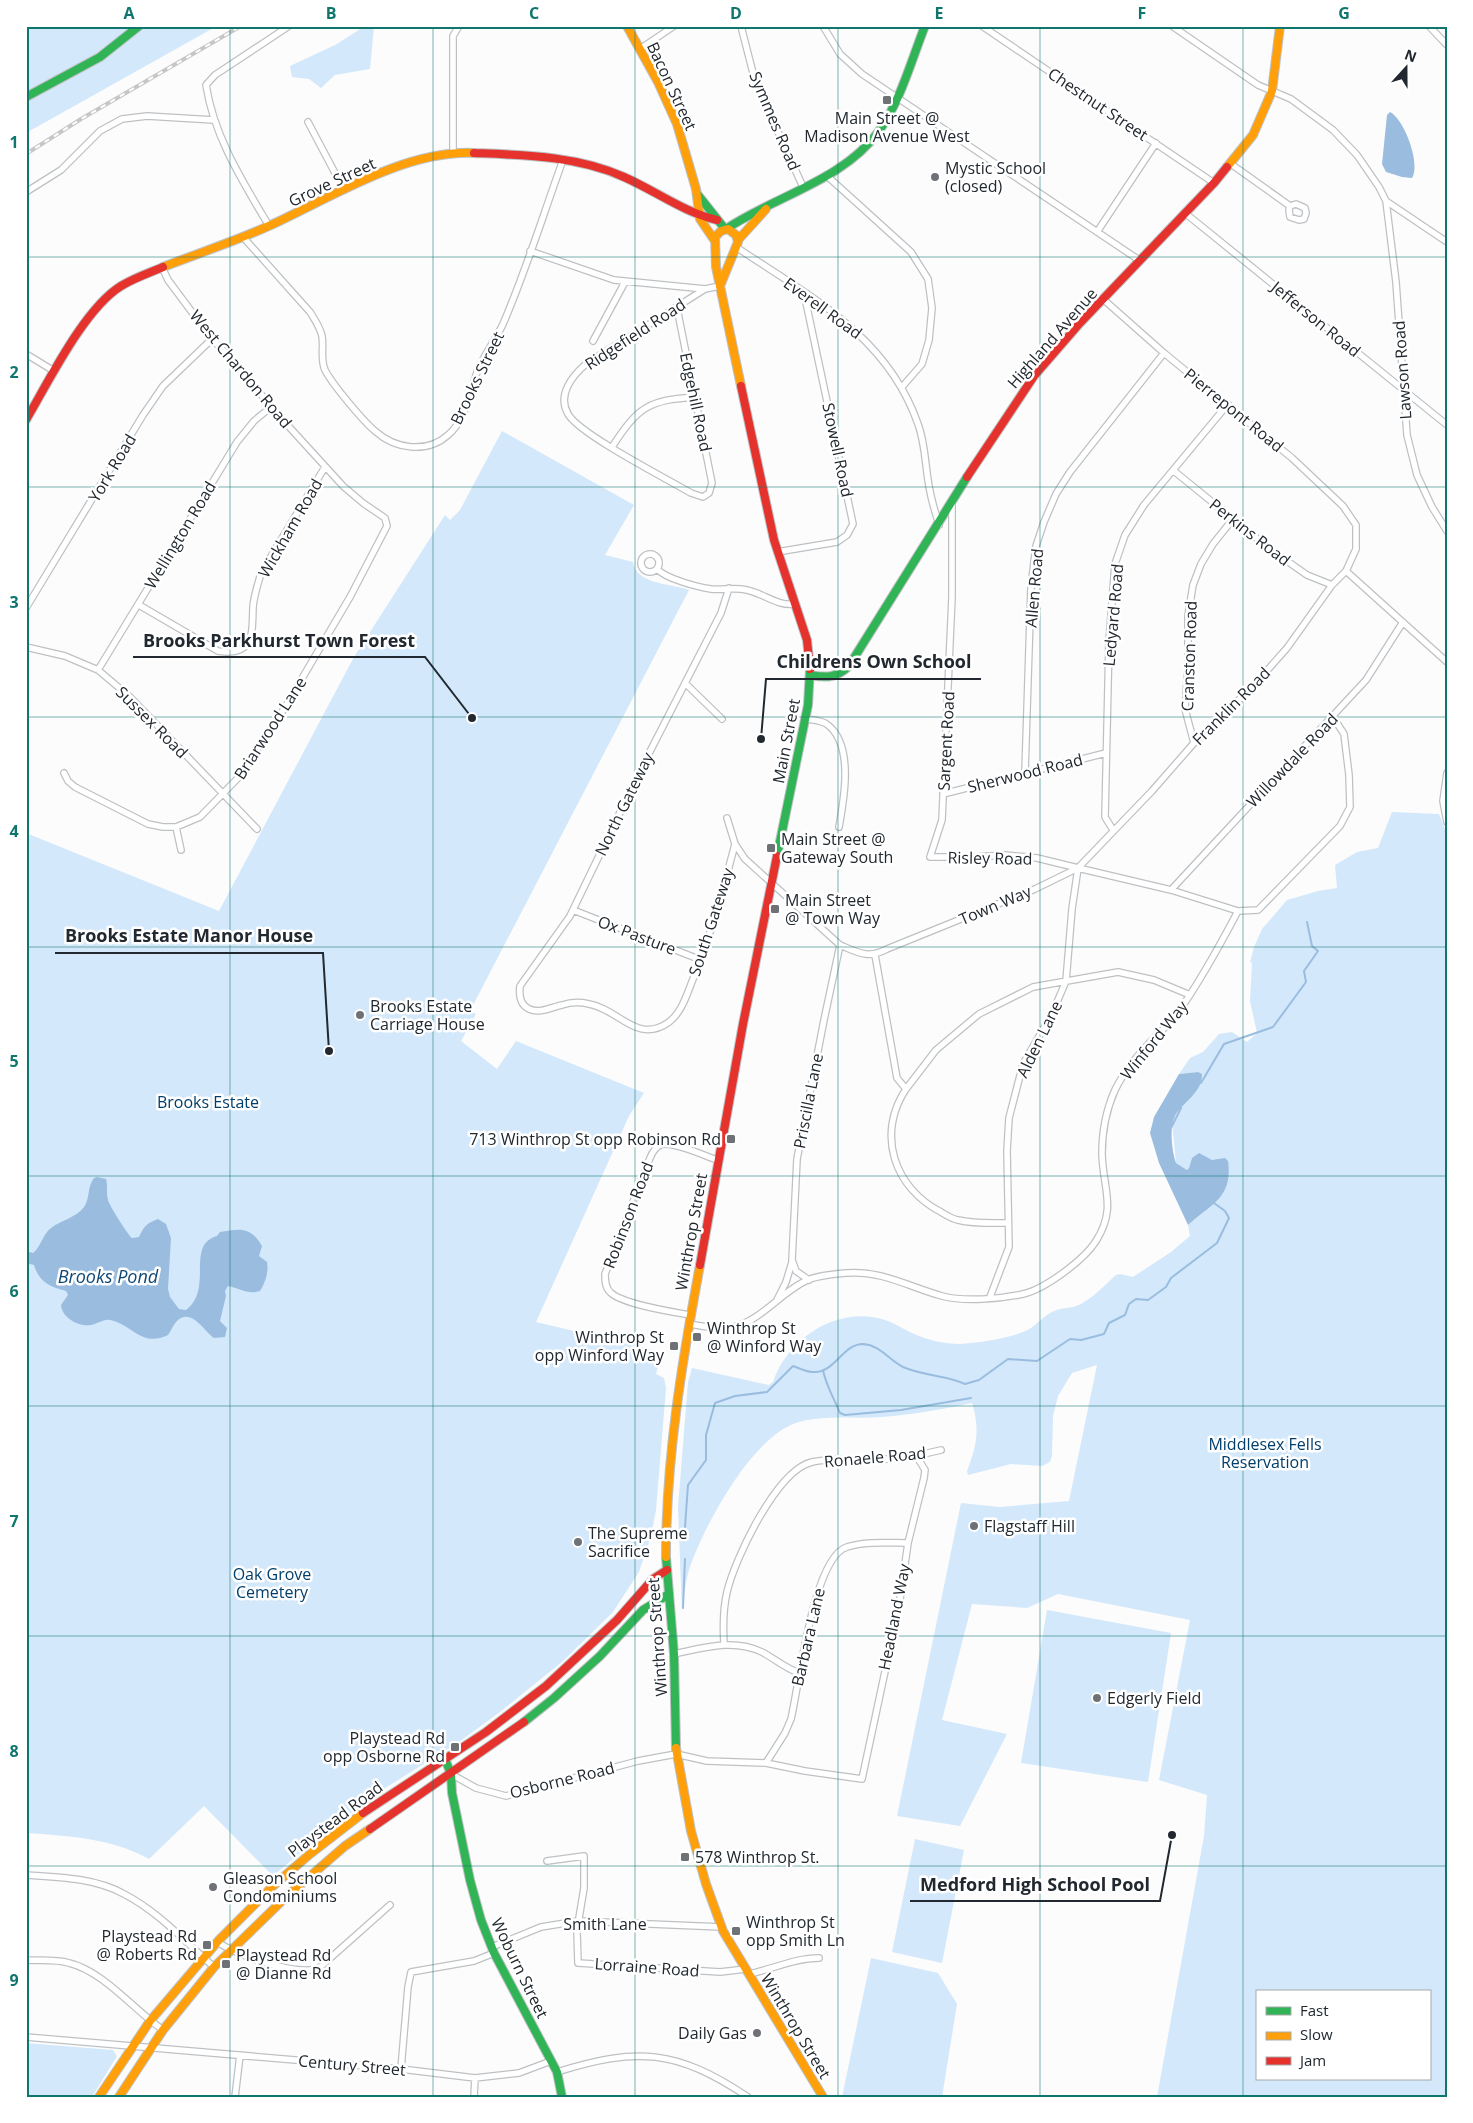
<svg xmlns="http://www.w3.org/2000/svg" width="1473" height="2123" font-family="'Open Sans',sans-serif">
<rect width="100%" height="100%" fill="#fcfcfc"/>
<path fill="#d3e8fb" fill-rule="evenodd" d="M26,26H217L26,133Z
M365,26H374L370,69L335,75L321,88L309,79L292,77L290,66L335,45Z
M502,431L634,505L605,555L633,562C636,585 671,583 689,590L470,1011L476,1014L461,1041L497,1069L516,1041L644,1093L629,1116L536,1322L662,1352L656,1374L664,1378L666,1388L656,1510L651,1536L639,1572L613,1612L562,1662L500,1712L459,1742L382,1790L351,1813L321,1835L273,1876L204,1806L149,1859C111,1838 69,1836 26,1833V833L219,911L354,657L445,515L450,520L460,510Z
M1392,812L1439,814L1447,834V2097H1157L1204,1836L1207,1795L1159,1780L1190,1620L1058,1594L1027,1608L972,1604L942,1720L1007,1734L960,1826L897,1816L961,1503L1000,1507L1069,1501L1097,1365L1072,1373L1058,1396L1053,1416L1052,1456L1050,1462L1042,1466L1011,1464L968,1475L967,1471C977,1445 980,1429 972,1403C943,1409 912,1415 882,1417C855,1419 826,1415 799,1422C753,1434 703,1527 689,1570C685,1584 684,1597 682,1611L678,1507L688,1382L692,1368L769,1385L773,1382C788,1338 838,1305 885,1320C895,1323 903,1329 912,1333C927,1340 944,1344 960,1344C979,1343 1015,1338 1031,1328C1038,1323 1044,1316 1052,1312C1061,1307 1072,1309 1081,1304C1095,1296 1105,1285 1116,1275L1120,1274L1133,1277L1171,1252L1190,1236L1188,1225L1204,1212L1215,1160L1192,1158L1189,1168L1187,1170L1176,1163L1172,1122L1198,1072L1179,1074L1190,1058L1203,1052L1219,1034L1232,1032L1247,1042L1257,1033L1250,1001L1252,962L1250,963L1254,947L1262,929L1287,900L1318,891L1337,888L1335,865L1357,852L1378,848ZM1257,1992H1429V2079H1257Z
M1047,1610L1171,1633L1148,1782L1021,1763Z
M915,1839L964,1850L942,1963L892,1952Z
M871,1958L938,1973L957,2004L942,2097H842Z
M26,2043L113,2050L117,2056L92,2097H26Z"/>
<path fill="#9abddf" d="M1390,112C1404,119 1421,163 1412,178L1402,177L1386,172L1382,164L1387,115Z
M1198,1072L1202,1074C1202,1094 1183,1101 1175,1116C1169,1128 1172,1151 1176,1163L1187,1170L1189,1168L1192,1158L1199,1153L1212,1160L1225,1158L1228,1161C1233,1198 1211,1204 1188,1225L1159,1163L1150,1133L1154,1117L1179,1074Z
M97,1177L106,1179C108,1185 106,1194 108,1200C109,1205 128,1235 132,1238L139,1237C144,1226 147,1223 158,1219L166,1224L171,1238L168,1289L170,1297L179,1309L186,1310C214,1289 185,1245 217,1236L220,1232C241,1228 251,1227 262,1246L259,1256L267,1262C269,1272 265,1283 260,1291C247,1295 240,1288 228,1286L225,1291L226,1296L220,1321L227,1328L225,1337L214,1338C204,1331 191,1307 177,1321C173,1325 171,1331 168,1335C141,1348 132,1324 110,1320C103,1319 98,1324 91,1325C79,1327 62,1318 61,1305L68,1295L66,1291C50,1287 39,1282 34,1265L26,1263V1251L33,1253C41,1247 42,1235 51,1228C61,1220 76,1218 84,1207C90,1199 87,1187 94,1178Z"/>
<g fill="none" stroke-linecap="round" stroke-linejoin="round">
<path stroke="#9abddf" stroke-width="2" d="M1201,1083L1224,1044L1273,1027L1306,982L1304,971L1318,951L1312,946L1307,922
M1171,1128L1181,1108
M823,1370C826,1386 834,1398 840,1413L845,1415L901,1410L971,1398
M684,1541L688,1485L706,1460V1435L715,1403L735,1396L767,1392L793,1366C799,1368 808,1373 815,1372C835,1372 843,1344 863,1344C880,1345 889,1360 903,1367C923,1376 946,1375 965,1384L979,1380L1008,1359L1037,1361L1070,1339L1081,1340L1104,1334L1109,1323L1125,1315L1129,1304L1136,1299L1148,1300L1166,1287L1171,1278L1217,1243L1229,1218L1225,1211L1214,1203
M683,1608L685,1559"/>
<defs>
<path id="street" d="M741,26L755,81L803,187
M823,26L840,54L862,74L1139,260
M982,26L1214,183
M1172,26L1258,85L1291,99L1333,130L1357,155L1379,187L1386,201L1396,282L1407,435L1417,475L1432,507L1447,531
M1429,26L1447,45
M640,49L674,26
M308,122L344,190
M453,152V36L459,26
M1231,164L1290,206L1296,204L1305,208L1306,213L1304,219L1299,220L1290,217L1289,210L1290,206
M826,175L911,252L928,279L932,308L929,340L922,364L902,387
M26,192L61,170L100,131L122,119L147,116L214,120
M1386,201L1447,242
M1185,213L1447,425
M269,226C243,182 214,137 206,85L215,75L289,26
M1097,232L1156,143
M243,237L310,312C315,320 320,327 322,336C324,347 320,359 325,370C332,384 363,421 375,431C395,449 427,454 448,435C467,419 470,389 479,367C486,352 496,339 503,324C526,271 543,215 563,160
M736,247C809,296 887,335 918,424C926,445 925,469 930,491C932,503 936,514 939,525
M530,251L614,280L705,289
M677,308L712,483L709,493L703,497L691,493C667,479 579,434 568,414C557,395 572,376 586,364L705,289L720,286
M593,341L625,282
M26,354L54,371
M612,447C638,407 648,400 696,397
M1174,471L1270,549L1307,575L1332,585
M952,503V597L942,820L930,857H975L1005,855L1037,858L1078,868
M777,552L837,542L847,535L853,524L804,293
M641 563a9 9 0 1 1 18 0a9 9 0 1 1-18 0Z
M657,569C666,579 698,587 711,589C723,590 735,587 747,590C765,594 776,606 795,604
M1346,571L1447,662
M729,588L721,613L641,769L570,916L520,986C519,995 520,1005 529,1009C540,1014 552,1007 562,1005C571,1002 580,1002 589,1004C619,1009 637,1045 669,1022C682,1012 687,994 693,979C711,935 723,890 735,844L745,859L840,945C859,953 868,959 887,949L1035,889L1078,868L1171,890L1238,911L1258,910L1340,826L1350,807L1349,775L1344,734L1333,717
M139,605L218,651C255,657 252,633 253,607C254,595 258,584 261,573L325,467
M26,608L143,415L163,386L212,339
M26,647L65,656L98,670L130,697L257,829
M98,670L237,442L254,421L271,407
M685,683L722,719
M806,719C813,720 822,720 828,725C854,746 844,799 839,827
M1194,743L1185,709L1188,668V616L1193,585L1201,564L1213,544L1233,519
M1025,772L1031,587L1036,546L1044,522L1056,494L1070,472L1164,353
M64,773L68,781L75,787L148,824L163,827H176L200,817L239,777L284,709L350,597L387,526L385,518L363,503L343,486L271,407L241,369L212,339L168,280L162,267
M1447,773L1443,801L1447,822
M943,794L1106,753
M727,818L735,844
M176,827L181,850
M1113,830L1105,817L1109,641L1115,564L1125,535L1144,505L1228,404
M1078,868L1152,791L1194,743L1256,683L1287,648L1332,585L1346,571L1356,549V525L1343,506L1292,458L1164,353L1103,299
M1171,890L1366,680L1403,622
M573,910L701,960
M875,955L897,1078L906,1089C876,1134 894,1188 941,1212C946,1215 952,1219 958,1220C974,1224 992,1223 1008,1223
M906,1089L936,1050L979,1014L1033,987L1118,972L1154,980L1190,995
M809,1280L796,1271L792,1260L797,1159L824,1020L840,945
M990,1297L1009,1247L1007,1151L1009,1118L1023,1064L1052,1014L1066,981L1072,909L1078,868
M777,1300L786,1282L792,1262
M690,1315C673,1312 621,1304 610,1292C605,1287 605,1280 605,1274L650,1158C652,1153 655,1148 660,1145C671,1140 705,1156 717,1160
M689,1324C703,1326 719,1330 734,1327C762,1320 784,1289 810,1279C821,1275 835,1274 846,1273C881,1270 909,1287 942,1296C964,1302 1000,1299 1023,1294C1045,1289 1084,1260 1096,1241C1117,1208 1103,1189 1102,1154C1102,1132 1106,1110 1115,1090C1125,1069 1141,1051 1157,1035C1164,1028 1172,1022 1177,1014C1200,982 1219,947 1238,911
M724,1644C723,1627 723,1609 727,1592C735,1558 777,1470 812,1462C832,1458 853,1460 873,1460C896,1459 918,1456 941,1450
M674,1654C703,1648 733,1638 762,1652C775,1659 785,1668 799,1673
M766,1763L785,1733L791,1719C799,1686 813,1557 847,1547C866,1541 889,1543 908,1543
M451,1774L476,1788L506,1796L638,1761L676,1754L707,1761L766,1763L805,1771L862,1779L899,1606L908,1543L924,1478L925,1470L917,1457
M547,1861L584,1856V1888L577,1930
M26,1875C59,1877 95,1878 124,1894C159,1912 185,1942 214,1967
M577,1932L578,1963L720,1972L746,1969
M217,1942C240,1956 292,1975 318,1969L390,1905
M492,1947L541,1927L578,1921L722,1927
M26,1960C40,1961 56,1959 69,1963C103,1971 134,2010 163,2030
M749,1974C773,1969 795,1958 819,1958
M26,2037L401,2069L475,2078L519,2073L551,2061
M401,2069L408,1987L411,1972L474,1961L494,1953
M557,2072C637,2047 676,2049 748,2097
M235,2097L240,2055
M474,2097L475,2078"/>
<path id="fast" d="M26,97L100,57L139,26
M698,195L725,229
M726,229C775,196 843,181 879,131C901,100 911,61 925,26
M810,675C827,678 836,678 849,666L967,477
M777,856L808,705L810,669
M666,1557L674,1654L676,1748
M524,1722L554,1698L600,1656L643,1610L669,1594
M445,1759L451,1774L452,1793L470,1880L481,1920L494,1953L557,2072L562,2097"/>
<path id="slow" d="M627,26L658,82L677,124L696,189L700,219L715,241
M1227,167L1253,135L1272,91L1280,26
M738,240L766,209
M163,267C199,253 236,241 271,225C332,197 405,150 474,153
M720,286L738,242L736,235L728,229L721,231L715,237L716,267L741,386
M666,1557C666,1458 682,1362 700,1265
M676,1748L691,1831L706,1884L723,1931L823,2097
M99,2097L150,2021L219,1940L273,1886L310,1854L363,1813
M119,2097L163,2030L214,1967L285,1898L345,1846L370,1829"/>
<path id="jam" d="M474,153C524,155 578,156 624,177C656,191 683,212 717,220
M741,386L774,540L807,640L810,669
M26,420C49,381 84,309 121,286C134,278 149,273 163,267
M967,477L1034,376L1080,323L1214,183L1227,167
M700,1265L743,1024L777,856
M363,1813L486,1732L546,1686L617,1620L653,1579L667,1570
M370,1829L524,1722"/>
</defs>
<use href="#street" stroke="#bec1c4" stroke-width="8"/>
<use href="#fast" stroke="#bec1c4" stroke-width="10"/>
<use href="#slow" stroke="#bec1c4" stroke-width="10"/>
<use href="#jam" stroke="#bec1c4" stroke-width="10"/>
<use href="#street" stroke="#fff" stroke-width="5.5"/>
<use href="#fast" stroke="#30b455" stroke-width="8"/>
<use href="#slow" stroke="#ff9f0a" stroke-width="8"/>
<use href="#jam" stroke="#e5322d" stroke-width="8"/>
<defs>
<path id="rail" d="M26,154L81,119L241,26"/>
</defs>
<use href="#rail" stroke="#c6c6c7" stroke-width="4"/>
<use href="#rail" stroke="#fff" stroke-width="2" stroke-dasharray="5.5" stroke-linecap="butt"/>
</g>
<path fill="none" stroke="#0f766e" stroke-width="1" stroke-opacity="0.55" d="M230,26V2097M433,26V2097M635,26V2097M838,26V2097M1040,26V2097M1243,26V2097M26,257H1447M26,487H1447M26,717H1447M26,947H1447M26,1176H1447M26,1406H1447M26,1636H1447M26,1866H1447"/>
<g fill="#6e7277" stroke="#fff" stroke-width="2">
<rect x="882" y="95" width="10" height="10" rx="2.5"/>
<circle cx="935" cy="177" r="5"/>
<rect x="766" y="843" width="10" height="10" rx="2.5"/>
<rect x="770" y="904" width="10" height="10" rx="2.5"/>
<circle cx="360" cy="1015" r="5"/>
<rect x="726" y="1134" width="10" height="10" rx="2.5"/>
<rect x="692" y="1332" width="10" height="10" rx="2.5"/>
<rect x="669" y="1341" width="10" height="10" rx="2.5"/>
<circle cx="974" cy="1526" r="5"/>
<circle cx="578" cy="1542" r="5"/>
<circle cx="1097" cy="1698" r="5"/>
<rect x="450" y="1742" width="10" height="10" rx="2.5"/>
<rect x="680" y="1852" width="10" height="10" rx="2.5"/>
<circle cx="213" cy="1887" r="5"/>
<rect x="731" y="1926" width="10" height="10" rx="2.5"/>
<rect x="202" y="1940" width="10" height="10" rx="2.5"/>
<rect x="221" y="1959" width="10" height="10" rx="2.5"/>
<circle cx="757" cy="2033" r="5"/>
</g>
<g text-anchor="middle" dominant-baseline="central" stroke-width="5" stroke-linejoin="round" paint-order="stroke">
<g font-size="16" fill="#21282f" stroke="#fff">
<text transform="translate(672 86) rotate(65)">Bacon Street</text>
<text transform="translate(1098 104) rotate(34)">Chestnut Street</text>
<text transform="translate(775 121) rotate(67)">Symmes Road</text>
<text transform="translate(332 182) rotate(-25)">Grove Street</text>
<text transform="translate(823 308) rotate(36)">Everell Road</text>
<text transform="translate(1316 319) rotate(39)">Jefferson Road</text>
<text transform="translate(635 334) rotate(-33)">Ridgefield Road</text>
<text transform="translate(1052 338) rotate(-49)">Highland Avenue</text>
<text transform="translate(241 369) rotate(50)">West Chardon Road</text>
<text transform="translate(1402 370) rotate(-94)">Lawson Road</text>
<text transform="translate(477 378) rotate(-64)">Brooks Street</text>
<text transform="translate(696 402) rotate(78)">Edgehill Road</text>
<text transform="translate(1234 410) rotate(39)">Pierrepont Road</text>
<text transform="translate(838 450) rotate(78)">Stowell Road</text>
<text transform="translate(112 468) rotate(-59)">York Road</text>
<text transform="translate(290 528) rotate(-60)">Wickham Road</text>
<text transform="translate(1250 532) rotate(38)">Perkins Road</text>
<text transform="translate(180 535) rotate(-59)">Wellington Road</text>
<text transform="translate(1034 588) rotate(-85)">Allen Road</text>
<text transform="translate(1113 615) rotate(-85)">Ledyard Road</text>
<text transform="translate(1189 656) rotate(-88)">Cranston Road</text>
<text transform="translate(1231 706) rotate(-45)">Franklin Road</text>
<text transform="translate(152 722) rotate(45)">Sussex Road</text>
<text transform="translate(270 728) rotate(-57)">Briarwood Lane</text>
<text transform="translate(786 741) rotate(-79)">Main Street</text>
<text transform="translate(946 741) rotate(-87)">Sargent Road</text>
<text transform="translate(1292 760) rotate(-46)">Willowdale Road</text>
<text transform="translate(1025 773) rotate(-14)">Sherwood Road</text>
<text transform="translate(624 804) rotate(-64)">North Gateway</text>
<text transform="translate(990 858) rotate(1)">Risley Road</text>
<text transform="translate(995 905) rotate(-23)">Town Way</text>
<text transform="translate(711 922) rotate(-72)">South Gateway</text>
<text transform="translate(637 935) rotate(21)">Ox Pasture</text>
<text transform="translate(1039 1039) rotate(-64)">Alden Lane</text>
<text transform="translate(1154 1040) rotate(-51)">Winford Way</text>
<text transform="translate(808 1101) rotate(-79)">Priscilla Lane</text>
<text transform="translate(628 1215) rotate(-69)">Robinson Road</text>
<text transform="translate(691 1232) rotate(-80)">Winthrop Street</text>
<text transform="translate(875 1457) rotate(-5)">Ronaele Road</text>
<text transform="translate(894 1617) rotate(-79)">Headland Way</text>
<text transform="translate(657 1637) rotate(-94)">Winthrop Street</text>
<text transform="translate(808 1637) rotate(-77)">Barbara Lane</text>
<text transform="translate(562 1780) rotate(-14)">Osborne Road</text>
<text transform="translate(335 1819) rotate(-37)">Playstead Road</text>
<text x="605" y="1924">Smith Lane</text>
<text transform="translate(647 1967) rotate(4)">Lorraine Road</text>
<text transform="translate(520 1968) rotate(64)">Woburn Street</text>
<text transform="translate(796 2026) rotate(59)">Winthrop Street</text>
<text transform="translate(352 2065) rotate(5)">Century Street</text>
</g>
<g font-size="16" fill="#21282f" stroke="#fff" text-anchor="start">
<text x="887" y="118" text-anchor="middle">Main Street @<tspan x="887" dy="18">Madison Avenue West</tspan></text>
<text x="945" y="168">Mystic School<tspan x="945" dy="18">(closed)</tspan></text>
<text x="781" y="839">Main Street @<tspan x="781" dy="18">Gateway South</tspan></text>
<text x="785" y="900">Main Street<tspan x="785" dy="18">@ Town Way</tspan></text>
<text x="370" y="1006">Brooks Estate<tspan x="370" dy="18">Carriage House</tspan></text>
<text x="721" y="1139" text-anchor="end">713 Winthrop St opp Robinson Rd</text>
<text x="707" y="1328">Winthrop St<tspan x="707" dy="18">@ Winford Way</tspan></text>
<text x="664" y="1337" text-anchor="end">Winthrop St<tspan x="664" dy="18">opp Winford Way</tspan></text>
<text x="984" y="1526">Flagstaff Hill</text>
<text x="588" y="1533">The Supreme<tspan x="588" dy="18">Sacrifice</tspan></text>
<text x="1107" y="1698">Edgerly Field</text>
<text x="445" y="1738" text-anchor="end">Playstead Rd<tspan x="445" dy="18">opp Osborne Rd</tspan></text>
<text x="695" y="1857">578 Winthrop St.</text>
<text x="223" y="1878">Gleason School<tspan x="223" dy="18">Condominiums</tspan></text>
<text x="746" y="1922">Winthrop St<tspan x="746" dy="18">opp Smith Ln</tspan></text>
<text x="197" y="1936" text-anchor="end">Playstead Rd<tspan x="197" dy="18">@ Roberts Rd</tspan></text>
<text x="236" y="1955">Playstead Rd<tspan x="236" dy="18">@ Dianne Rd</tspan></text>
<text x="747" y="2033" text-anchor="end">Daily Gas</text>
</g>
<g font-size="16" fill="#003e6b" stroke="#fff">
<text x="208" y="1102">Brooks Estate</text>
<text x="1265" y="1444">Middlesex Fells<tspan x="1265" dy="18">Reservation</tspan></text>
<text x="272" y="1574">Oak Grove<tspan x="272" dy="18">Cemetery</tspan></text>
</g>
<g font-size="18" font-style="italic" fill="#0e4875" stroke="#fff">
<text x="108" y="1276">Brooks Pond</text>
</g>
</g>
<path fill="none" stroke="#21282f" stroke-width="2" d="M472 718L425 657H133M761 739L766 679H981M329 1051L323 953H55M1172 1835L1160 1901H910"/>
<g fill="#21282f" stroke="#fff" stroke-width="2">
<circle cx="472" cy="718" r="5"/>
<circle cx="761" cy="739" r="5"/>
<circle cx="329" cy="1051" r="5"/>
<circle cx="1172" cy="1835" r="5"/>
</g>
<g font-size="18" text-anchor="middle" font-weight="bold" fill="#21282f" stroke="#fff" stroke-width="5" stroke-linejoin="round" paint-order="stroke">
<text x="279" y="647">Brooks Parkhurst Town Forest</text>
<text x="874" y="668">Childrens Own School</text>
<text x="189" y="942">Brooks Estate Manor House</text>
<text x="1035" y="1891">Medford High School Pool</text>
</g>
<rect width="1473" height="2123" fill="none" stroke="#ffffff" stroke-width="55"/>
<rect x="1256" y="1990" width="175" height="90" fill="#ffffff" stroke="#a6a9ac"/>
<rect x="1266" y="2007" width="25" height="8" fill="#30b455" stroke="#a6a9ac"/>
<text x="1300" y="2016" font-size="15" fill="#21282f">Fast</text>
<rect x="1266" y="2032" width="25" height="8" fill="#ff9f0a" stroke="#a6a9ac"/>
<text x="1300" y="2040" font-size="15" fill="#21282f">Slow</text>
<rect x="1266" y="2057" width="25" height="8" fill="#e5322d" stroke="#a6a9ac"/>
<text x="1300" y="2066" font-size="15" fill="#21282f">Jam</text>
<g transform="translate(1406 68) rotate(21)" stroke="#ffffff" stroke-width="4" paint-order="stroke">
<path d="M0-4L9 19L0 12L-9 19Z" fill="#21282f"/>
<text y="-8" font-size="14" font-weight="bold" text-anchor="middle" fill="#21282f">N</text>
</g>
<rect x="28" y="28" width="1418" height="2068" fill="none" stroke="#0f766e" stroke-width="2"/>
<g font-size="16" text-anchor="middle" font-weight="bold" fill="#0f766e">
<text x="129" y="19">A</text>
<text x="331" y="19">B</text>
<text x="534" y="19">C</text>
<text x="736" y="19">D</text>
<text x="939" y="19">E</text>
<text x="1142" y="19">F</text>
<text x="1344" y="19">G</text>
<text x="14" y="148">1</text>
<text x="14" y="378">2</text>
<text x="14" y="608">3</text>
<text x="14" y="837">4</text>
<text x="14" y="1067">5</text>
<text x="14" y="1297">6</text>
<text x="14" y="1527">7</text>
<text x="14" y="1757">8</text>
<text x="14" y="1986">9</text>
</g>
</svg>
